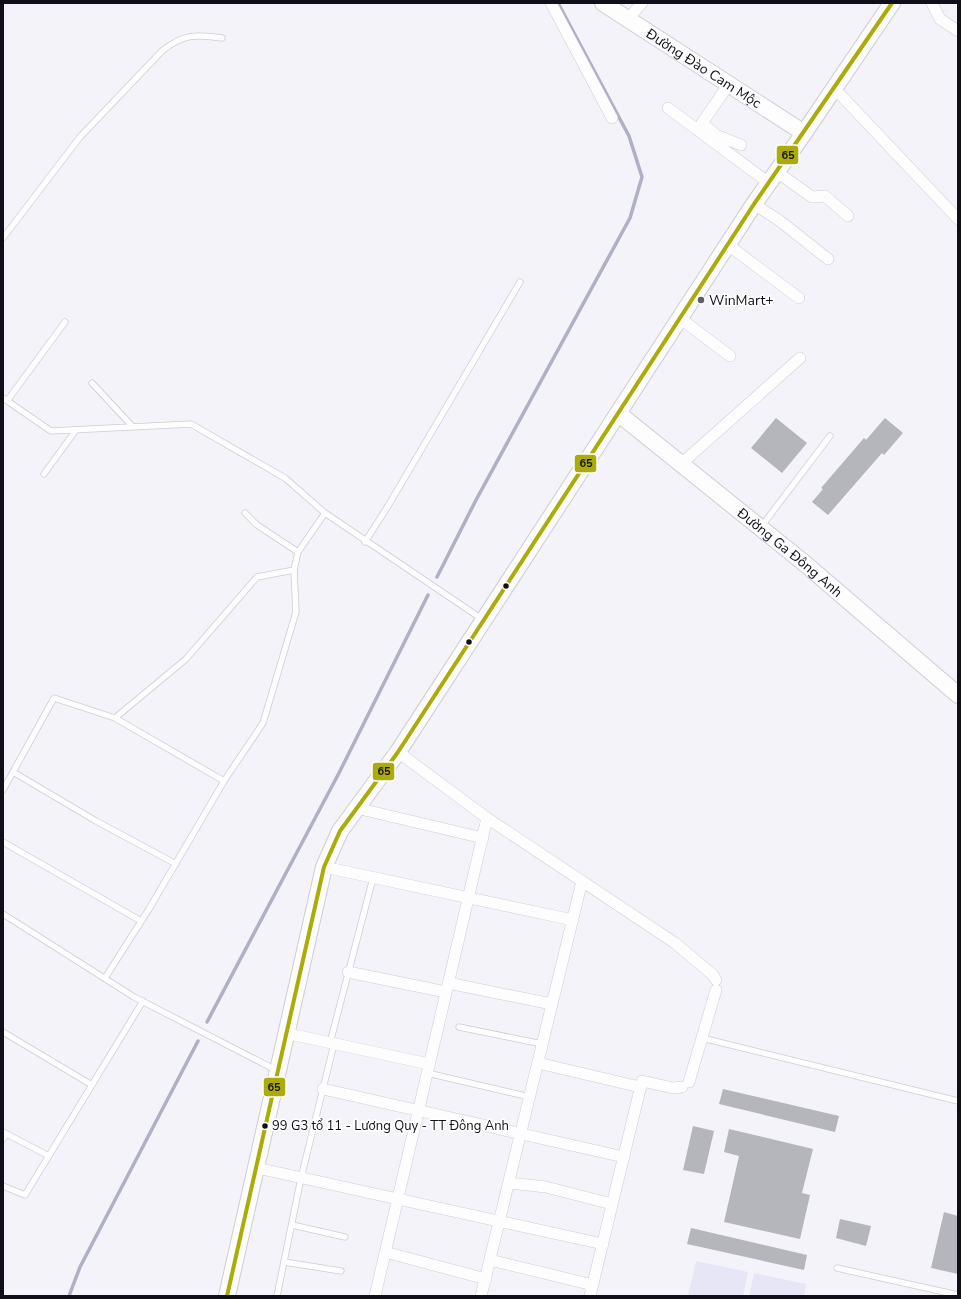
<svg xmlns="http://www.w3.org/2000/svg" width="961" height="1299" font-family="'Nunito Sans',sans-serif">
<rect width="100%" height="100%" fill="#f3f3f9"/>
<path fill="#e6e6f7" d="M696,1261L748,1272L743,1296H688Z
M754,1273L806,1284L804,1296H749Z"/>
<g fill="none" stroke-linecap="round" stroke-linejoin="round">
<path stroke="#b0b0c5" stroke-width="3.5" d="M437,577L476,500L630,218L642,177L629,136L558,3
M207,1022L339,773L428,595
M69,1296L80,1267L198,1041"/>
</g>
<path fill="#b5b5bc" d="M776,418L807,443L782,473L751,448Z
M885,418L903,433L884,455L882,453L828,515L812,502L823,489L821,488L864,438L866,440Z
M723,1089L839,1116L835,1132L719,1104Z
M693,1126L714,1131L704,1174L683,1170Z
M729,1129L813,1149L802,1193L810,1195L800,1239L724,1222L739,1156L724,1152Z
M944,1212L958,1216V1274L931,1268Z
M840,1219L871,1226L866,1246L836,1238Z
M691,1228L807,1255L804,1270L687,1244Z"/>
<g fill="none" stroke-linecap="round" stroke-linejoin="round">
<defs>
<path id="lane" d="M3,238L80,137L162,51C183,34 196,34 222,38
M92,383L133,427
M3,398L51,431L191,424L285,478L325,513L482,619
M7,401L65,322
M44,474L76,430
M245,513L257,525L298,552L294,570
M761,527L830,436
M365,542L388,506L520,282
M298,552L325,513
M13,772L96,821L176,864
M3,790L54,698L115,718L224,781L263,723L296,612L294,570L257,577L186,659L115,718
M3,842L141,921
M3,914L134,997L276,1070
M105,978L149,909L224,781
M459,1027L542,1044
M3,1032L92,1085
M702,1038L958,1101
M330,1043L373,878
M427,1073L530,1097
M3,1132L49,1156
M3,1139L7,1134
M3,1186L25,1195L143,1001
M292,1225L345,1237
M284,1262L341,1271
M837,1268L958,1295
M277,1296L301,1178L334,1044"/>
<path id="street" d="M551,3L612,118
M932,3L940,19L958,31
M628,19L642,3
M729,84L702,123L716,135L741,145
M834,88L958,219
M668,108L769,183
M777,172L812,197L825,196L848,216
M754,204L780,221L828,259
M728,245L799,298
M681,319L730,356
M681,464L800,358
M398,752L487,818L675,943L713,975L716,980
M356,808L483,838
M324,867L573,920
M348,972L446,992
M448,983L552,1004
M285,1033L429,1064
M538,1063L640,1087
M689,1082L716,990
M323,1089L624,1157
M257,1168L603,1244
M509,1183L546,1187L612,1204
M385,1252L486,1279
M490,1260L593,1285
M375,1296L487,818
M481,1296L582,881
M590,1296L642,1081L673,1088L682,1087"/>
<g id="secondary">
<path id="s1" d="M603,3L804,133"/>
<path id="s2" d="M619,414L803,562L958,695"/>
<path d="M227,1296L324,867L340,831L398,752L754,204L804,133L892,3"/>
</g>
</defs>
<use href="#lane" stroke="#cdcdd5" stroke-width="7"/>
<use href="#street" stroke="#cdcdd5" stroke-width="12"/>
<use href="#secondary" stroke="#cdcdd5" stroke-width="18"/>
<use href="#lane" stroke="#fdfdfe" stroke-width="5.5"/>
<use href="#street" stroke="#fdfdfe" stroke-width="11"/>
<use href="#secondary" stroke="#fdfdfe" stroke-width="16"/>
<defs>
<path id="bus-1" d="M227,1296L324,867L340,831L398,752L754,204L892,3"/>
</defs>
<use href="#bus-1" stroke="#fff" stroke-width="7"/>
<use href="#bus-1" stroke="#abab09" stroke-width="4"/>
</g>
<circle fill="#5f5f67" stroke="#fff" stroke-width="1.5" cx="701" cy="300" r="4"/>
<g fill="#0f0f19" stroke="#fff" stroke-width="1.5">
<circle cx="506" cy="586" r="3.5"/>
<circle cx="469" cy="642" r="3.5"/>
<circle cx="265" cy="1126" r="3.5"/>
</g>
<g text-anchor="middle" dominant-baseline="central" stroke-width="3.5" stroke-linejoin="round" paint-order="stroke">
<g font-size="13" fill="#0f0f19" stroke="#fff" text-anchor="start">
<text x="272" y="1126">99 G3 tổ 11 - Lương Quy - TT Đông Anh</text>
</g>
<g font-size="14" fill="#0f0f19" stroke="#fff">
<text stroke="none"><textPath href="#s1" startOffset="120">Đường Đào Cam Mộc</textPath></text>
<text stroke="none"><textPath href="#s2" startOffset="220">Đường Ga Đông Anh</textPath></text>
</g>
<g font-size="14" fill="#0f0f19" stroke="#fff" text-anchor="start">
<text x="709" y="300">WinMart+</text>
</g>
</g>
<g stroke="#fff" stroke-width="1.5">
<rect x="776" y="145" width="23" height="20" rx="4" fill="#abab09"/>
<rect x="574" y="454" width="23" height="19" rx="4" fill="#abab09"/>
<rect x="372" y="762" width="23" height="19" rx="4" fill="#abab09"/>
<rect x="263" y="1077" width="23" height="20" rx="4" fill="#abab09"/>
</g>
<g font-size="11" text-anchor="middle" font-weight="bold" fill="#111">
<text x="788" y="159">65</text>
<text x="586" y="467">65</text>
<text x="384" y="775">65</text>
<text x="274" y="1091">65</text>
</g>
<rect width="961" height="1299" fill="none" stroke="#0f0f19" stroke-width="8"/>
</svg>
